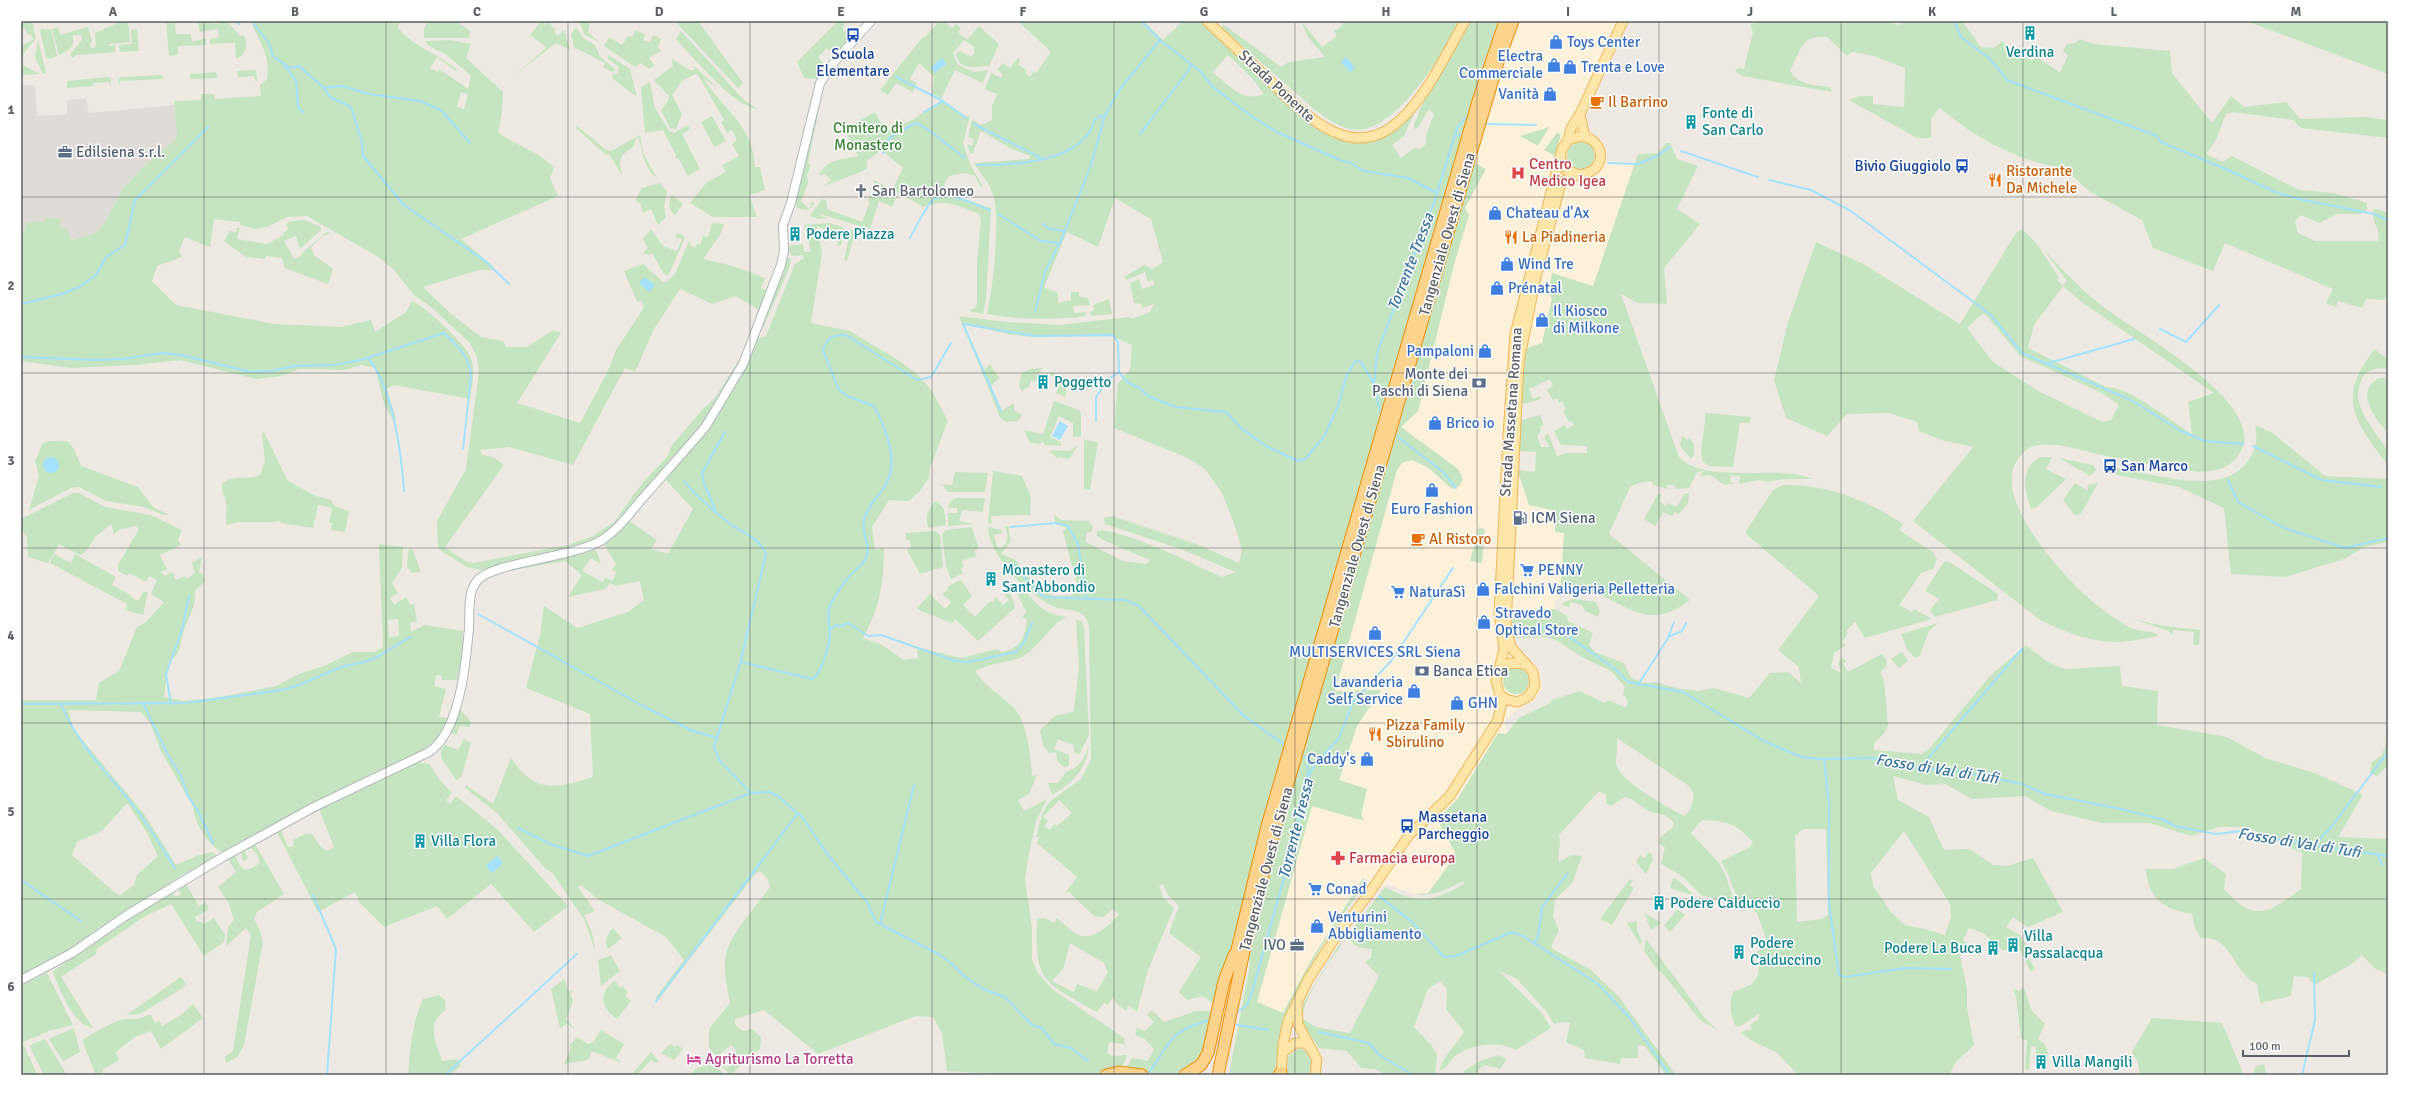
<svg xmlns="http://www.w3.org/2000/svg" width="2409" height="1096" font-family="Signika,sans-serif">
<rect width="100%" height="100%" fill="#eeeae3"/>
<path fill="#fdf1d9" d="M1519,21H1623L1581,111L1584,124L1590,133L1600,139L1605,146L1607,161L1636,162L1593,286L1542,284L1552,298L1542,343L1525,349L1516,476L1519,477L1529,505L1555,511V531L1564,533L1560,596L1555,601V609H1511L1513,640L1524,656L1537,666L1542,678V688L1535,700L1516,710L1506,719L1504,723L1508,731L1506,734H1498L1457,800L1437,819L1455,852L1451,862L1434,888L1428,893L1414,894L1387,884L1385,887L1364,878L1310,962L1283,1013L1257,1002L1312,806L1364,820L1339,780L1357,726L1381,690L1335,692L1397,470L1399,465L1407,460L1420,462L1452,489L1463,475L1448,461L1401,427L1469,215L1465,208L1485,169L1473,162Z"/>
<path fill="#dfdcd8" d="M35,85L37,116L67,114V100L86,98L89,113L175,105L177,134L175,140L145,165L123,189L101,229L91,235L74,240L70,238L21,253V86Z"/>
<path fill="#c4e5c0" fill-rule="evenodd" d="M24,21H32L36,38L21,57V46L33,40L31,34L28,35L25,29H23L21,24Z
M122,21H128L130,42L109,44V46L115,45V52L77,55L72,58L70,54L82,40L81,35H73C74,49 71,49 59,55L52,29L58,27L60,35L88,27L92,41L90,43L91,48L96,47L95,33Z
M166,21L175,22L176,34H191L192,42L206,38V45L178,46V55L169,56Z
M197,21L219,24L220,21H227L240,36L244,35C248,45 247,54 236,59L235,43L210,44V39L219,37L218,29L200,32Z
M251,21H400L398,28C414,47 437,53 456,69L457,72L437,57L430,68L438,72L439,69L468,89L471,76L447,55L429,46L425,41L450,40L471,44L466,58L503,92L502,112L498,132C515,146 540,151 554,168L550,178L558,196L461,239L494,267L492,270H479L423,287L450,313L481,337L503,341L506,347H526L554,330L561,333L517,403L580,423L607,373L616,350L643,309L644,306L641,301L637,302L624,271L643,264L662,281L666,282L675,274L689,241L691,246L695,248L697,244L700,245L703,236L708,237L712,223L724,224L720,235L703,259L733,266L765,278L761,288L766,290L759,310L736,296L712,304L680,289L654,329L635,372L625,368L573,465L509,447L480,450L483,455L493,457L504,465L445,547L465,561L473,563L568,545L593,536L614,522L644,481L667,457L672,445L704,408L715,398L745,350L712,412L609,531L579,547L480,570L467,567L441,551L438,547L437,521L466,469L479,371L477,357L470,343L431,307L414,295L394,270L380,258L307,216L287,217L267,227L255,229L240,225V222L214,219L210,247L185,237L179,251L182,257L157,266L152,281L176,305L274,324L341,327L371,320L375,332L406,312L412,301C425,306 464,343 470,356C476,369 472,386 470,399L394,385L387,389L396,419L395,421C382,410 380,383 375,368L362,365L344,370L299,369L281,376L256,379L180,360L135,365L71,368L21,361V241L26,223L46,221V218H60V228L68,229L70,238L73,240L91,235L101,229L123,189L145,165L175,140L177,134L174,101L201,100V94H214L215,99L261,96L260,85L267,79C271,54 259,43 251,21ZM461,92L468,94L464,109L457,107Z
M428,21H456L470,31L469,38H424V29Z
M541,21L545,24L548,22L556,30L554,32L558,36L564,30L570,50L556,43L511,78L545,49V46L530,35Z
M579,21H590L588,32L599,42L585,35Z
M675,21H698L743,83L738,88Z
M838,21H846L842,29L850,36L854,33L834,55L827,48L818,57L825,65L820,67L817,70L819,74L817,79L804,78L797,62Z
M935,21H940L941,24L944,21L952,28L956,24L961,28L958,32L967,40L979,26L999,44L989,66C977,66 959,72 956,54L960,51L971,57L975,53L973,46L964,40L953,53L958,65L974,72L988,70L983,83L955,70L941,99L967,117L970,115L963,143L970,164L983,187L980,186L975,176L965,173L949,176L944,184L947,193L991,208L986,300L983,314L969,311L975,308L977,303V264L981,220L979,214C958,206 946,198 924,207L898,193L892,207L879,201L870,229L817,213L826,218L819,219L810,216L822,199L826,200L827,209L862,222L870,202L868,201L875,188L874,180L892,190L903,168L881,150L867,161V168C864,173 832,181 823,187L831,180L825,174L819,175C827,159 841,160 858,156L844,129L875,112L886,132L912,120L939,102L941,99L932,93L934,77L919,63L910,79L917,83L913,92L896,83L888,95L880,90L923,37H925L937,24Z
M1018,21H1144L1163,40L1183,21H1202L1308,122C1355,152 1378,147 1416,109L1404,136L1392,145L1401,158L1414,148L1420,149L1426,144V135L1434,114L1429,109L1418,128L1414,129V124L1428,91L1469,21H1499L1472,101L1224,971L1203,1058L1182,1074L1177,1075H1161L1126,1069L1132,1058L1148,1061L1154,1049L1145,1039L1135,1035L1137,1028L1145,1031L1154,1022L1147,1015L1152,1010L1164,1022L1196,1011H1212L1214,1005C1201,992 1202,997 1187,1000L1179,992L1201,957L1169,933L1179,906L1168,895L1163,884L1159,885L1163,897L1174,908L1148,970L1137,1012L1129,1006L1126,1011L1116,1003L1113,997L1108,1005L1104,1003L1097,1012C1044,982 1034,983 1037,919L1044,918L1055,923L1056,918C1064,922 1069,930 1076,934C1092,943 1111,924 1119,914L1113,909L1103,917L1094,916L1069,892L1065,893L1077,877L1037,843L1039,837H1036L1042,814L1049,802L1081,779L1091,760L1089,627C1088,622 1087,618 1082,614C1076,609 1061,610 1053,606C1027,594 989,556 988,527L1002,530V533L994,535L997,547L1000,549C1008,544 1010,534 1004,526H1008L1011,541L1001,554L1016,560L1032,581L1044,592L1055,596L1073,595L1078,588L1063,532L1066,528L1055,523L1054,514L1061,520L1089,521L1093,527L1091,532L1086,533V542L1123,561L1147,564L1150,560L1105,541L1097,536V531C1120,527 1198,566 1222,577L1235,572L1186,551L1105,524L1104,518L1112,516L1199,545L1239,563L1242,550L1235,526L1222,493L1205,469L1188,458L1114,428L1118,383L1130,370L1132,345L1112,336L1035,337L1012,335L964,324L984,370L990,364L999,378L991,386L1002,411L1014,403V410L1022,415L1018,421L1005,422L1000,417L959,316L1007,322L1059,325L1129,317L1132,319L1150,312L1154,304L1142,308L1141,304L1134,303L1130,283L1139,279L1142,289L1155,285L1153,280L1148,282L1145,272L1126,280L1124,277L1144,265L1152,269L1163,262L1151,219L1115,198L1098,247L1067,232L1045,285V288L1058,293V303L1071,300V292H1079V297L1088,298L1090,305L1073,306L1074,313L1085,312L1086,316C1053,320 1021,320 987,314C993,288 1000,223 994,198C991,185 981,174 974,163L1029,159L1030,156L1010,148L981,131L973,153L970,154L967,144L972,146L974,139L968,137L972,120L982,125L992,120V106L997,94L985,89L991,73L1001,78L1003,74L997,70L1003,63L1010,68L1018,58L1020,60L1018,66L1019,65L1027,71L1025,73L1030,77L1034,71L1036,73L1051,52ZM1228,55L1253,79L1264,94C1243,103 1229,86 1213,72ZM1059,800L1072,813L1057,826L1054,824L1050,830L1044,826L1048,821L1043,817ZM1070,943L1104,963L1108,972L1097,991L1077,984L1074,992L1052,981L1063,969Z
M1301,21L1322,47L1337,36L1334,30L1339,29L1344,21H1461C1444,53 1401,121 1365,129C1346,133 1329,120 1315,110L1222,28L1223,24L1281,67L1289,62L1325,57L1308,37Z
M1760,21H1887L1897,25L1909,21H1962L1981,47L1994,48L2002,41L2012,52L2032,60L2037,57L2060,73L2068,55L2063,51L2067,44L2075,43L2080,39L2093,44L2170,51L2172,73L2212,123L2231,96L2244,107L2286,102L2300,119L2365,117L2388,120V138L2301,128L2293,120L2233,112L2226,114L2216,140L2206,154L2223,162L2232,156L2299,190L2334,193L2367,203V209L2361,214H2337L2319,223L2301,215L2295,221L2298,233L2315,241H2378C2381,227 2371,223 2373,210L2376,209L2388,213V293L2384,300L2366,299L2362,308L2338,301L2336,307L2326,303L2333,289L2225,243L2213,271L2153,248L2142,220L2089,191L2066,170L2025,159L1992,144L1970,131L1939,108L1931,119V138H1917L1849,100L1859,96H1873V104L1904,107L1905,68L1874,56L1852,52L1847,56L1827,37C1800,34 1801,52 1790,70C1797,85 1814,85 1830,87L1832,92L1742,76L1735,71L1738,68L1744,69L1753,32L1750,25Z
M2246,21H2388V74Z
M576,27L583,38L595,45L600,56L616,70L612,72L603,67L605,63L574,47L571,34Z
M44,28L45,30L51,29L57,56L50,59L46,57L40,30Z
M137,29L139,51L120,52L119,45L132,44L131,30Z
M636,30L645,35L643,40L650,42L653,35L661,39L658,47L661,51L649,58L654,65L652,68L649,69L641,63L635,67L604,46L609,37L622,45L628,36L632,37Z
M681,31L743,99L757,109C734,106 698,62 681,45L676,39Z
M38,40L46,73L43,74L35,57Z
M607,54L630,69L637,97L613,79L612,75L618,73L619,67L608,59Z
M672,59L690,70H695L693,65L718,88L703,78C723,110 753,124 755,167H760L765,190L749,195L757,217H713L690,203L707,182L726,172L722,165L739,156L732,144L737,140L732,130L727,133L721,122L724,120L698,75L695,74L682,81L672,95L682,114L676,129L670,128L661,110L668,101L669,96L654,80L673,66Z
M21,65H23L40,74L21,75Z
M256,70L257,81H255L254,76L238,77L237,71Z
M216,72L217,78L190,79V74Z
M162,75L164,79L120,81L119,86L118,79L121,77Z
M108,77L111,79L110,87L109,82L93,83V86L67,88V81Z
M650,82L655,108L669,131L674,133L688,125L690,129L682,134L700,169L688,176L679,159L675,158L676,155L663,130L645,133L641,87Z
M823,90L808,163L811,166L807,175L808,183L801,201L808,208L812,206L810,203L815,202L812,207L807,210L797,208L795,201Z
M712,116L726,141L714,147L701,122Z
M577,126L605,149L611,151L640,135L643,153L657,178C644,170 642,150 639,138L635,139C637,155 612,146 623,177L609,154L606,155L576,128Z
M1549,127L1538,146L1520,136Z
M1557,133L1561,134L1555,156L1544,150Z
M1567 156a14 14 0 1 1 28 0a14 14 0 1 1-28 0Z
M1666,143H1670L1677,159L1698,166L1677,209L1700,224L1664,268L1667,304L1638,303L1621,294L1679,457C1710,486 1772,463 1812,479H1783L1768,482L1759,480L1739,484L1740,476L1731,475L1730,482L1734,483L1725,485L1710,475L1700,476L1703,471L1697,472L1689,488L1677,489L1673,485H1667L1668,489L1653,485L1652,481L1639,483L1630,487L1609,534L1690,600C1633,644 1617,576 1560,596L1564,533L1555,532V511L1529,505L1520,477H1516L1517,470L1535,472L1536,452L1518,451L1519,421L1540,415L1544,425L1540,427L1541,431L1537,436L1541,447H1550L1544,438L1548,433L1557,456L1567,453H1587V446L1561,445L1554,431L1565,425L1567,429L1574,425L1572,421L1569,422L1563,411L1566,409L1562,401L1559,403L1557,398L1553,400L1547,390L1553,385L1550,379L1529,389L1533,399L1540,396L1541,399L1520,405L1525,349L1542,343L1552,298L1541,285L1550,284L1552,273L1593,286L1638,154L1658,153Z
M1473,162L1486,169L1465,208L1469,215L1454,265L1418,411L1401,427L1458,469L1463,480L1459,486L1452,489L1429,468L1412,460L1403,462L1397,470L1335,691L1381,690L1357,726L1339,780L1367,789L1361,815L1364,821L1312,806L1257,1002L1283,1013L1310,962L1364,877V884L1320,949L1284,1018L1274,1075H1229L1250,964L1248,955L1274,852Z
M660,183L667,191L664,207L666,217L658,225L651,209L643,213L640,203H638L636,199L642,188Z
M672,195L683,204L675,215C668,210 668,203 672,195Z
M305,220L321,227V230L300,249L296,236L284,241L294,259L302,255V253L327,232L331,233L323,236L311,247L314,255L333,269L328,284L285,268L282,258L266,256L265,259L246,257L224,241L230,231L236,232L237,228H240L237,239L267,244L284,235L283,233L288,230L286,224L291,221Z
M829,223L843,227L844,234L841,245L837,246L840,237L817,226L822,253L811,323L850,331L898,360L918,375L932,391L948,421L930,468L929,478L919,492L909,501L889,500L872,527L875,550L884,548C883,586 881,604 863,638L882,645L904,660L918,658L917,650L924,649L961,658L996,649L1002,652C1020,648 1025,638 1027,620L1022,617L1026,612L1012,582C1036,595 1031,611 1066,617C1050,625 1036,651 1020,658C1005,663 990,663 975,671C985,687 1000,694 1013,707C1027,720 1031,757 1032,776L1037,775L1029,794L1018,800L1024,811L1047,799L1036,821L1027,864L1025,880L1032,927V960L1038,973L1052,989L1124,1038L1126,1050L1124,1044L1109,1042L1107,1053L1113,1056L1126,1055L1127,1057L1122,1067L1107,1069L1096,1075H1011L947,1071L942,1033L933,1017L916,1016L818,1054L764,1010L735,1019V1024L742,1031L752,1029L761,1037L760,1049L730,1075L719,1063L727,1068L733,1060L736,1050L731,1045L717,1057L709,1048V1029L730,1003C727,986 723,971 726,954C731,933 758,904 770,887L767,878L760,871L756,873L656,1003V997L684,960L666,937L599,900L581,885L578,887L595,911L584,915L592,933L596,953L584,919L553,874L544,867L497,813L465,788L466,785L493,804L511,758C536,795 555,788 593,777L590,714L526,688L540,635L544,606L577,628L628,612L644,600L640,581L616,586L610,583L605,589L568,597L582,575L565,561L503,572L564,558L595,547L601,564L591,558L582,571L603,582L606,577L612,581L617,572L612,570L616,564L604,544L629,521L657,540L651,549L668,554L693,509L664,478C704,433 737,396 757,338L766,336L795,264L804,258L803,255L793,256L790,254L788,246L803,244L804,252H811L804,225Z
M651,229L663,246L677,251L682,239L675,237L677,233L683,235L685,238L668,276L664,274L652,253L649,255L643,253L648,248L643,239Z
M2022,229L2037,244L2059,278L2057,280L2063,286L2067,281L2044,250C2062,269 2080,289 2101,305C2131,330 2271,403 2240,453C2230,469 2216,471 2198,472C2167,467 2137,462 2106,456C2086,452 2051,439 2031,447C2026,449 2021,455 2018,459C1991,497 2058,569 2084,594C2096,605 2117,621 2131,628C2138,632 2154,630 2159,636C2145,638 2130,642 2116,642C2089,642 2063,631 2040,620L1913,521L1973,447L1941,440L1919,431L1917,422L1889,413L1847,414L1827,436L1786,418L1774,380L1788,322L1816,242L1865,265L1960,324L2016,233ZM2063,286L2083,303L2214,393L2188,402L2192,434C2172,422 2129,386 2106,387L2028,348L2034,325ZM1982,314L1986,315L2020,356L2102,393L2119,405L2111,420L2103,422L2040,392L1993,362L1967,328Z
M851,230L856,231L847,261L844,260Z
M788,257L791,259L789,269L763,328L759,330Z
M1109,299L1112,314L1091,316L1090,312L1094,310L1093,305Z
M2374,349L2388,359V369C2379,367 2369,369 2363,377C2347,404 2375,429 2387,450C2389,454 2388,461 2388,466C2370,439 2342,413 2357,378C2361,368 2368,359 2374,349Z
M1042,368L1035,382L1031,380L1029,387L1022,391L1019,386L1022,373L1030,369Z
M1051,372L1067,378L1066,397L1056,393L1059,385L1056,383L1058,378L1050,375Z
M2379,378H2388V434C2377,420 2353,392 2379,378Z
M1054,401L1079,410L1081,414V436L1073,437V423L1059,416L1050,437L1061,442V446L1045,445L1043,441L1040,444L1030,443L1024,430L1043,434Z
M1705,413L1751,417L1750,423H1740L1733,467L1710,466L1703,462C1698,449 1706,430 1705,413Z
M2255,425L2273,433L2325,476L2388,479V542L2364,547L2344,559L2285,577L2231,574L2224,508L2179,487L2107,473V468L2102,467C2143,468 2219,501 2247,462C2256,450 2258,440 2255,425Z
M264,432L288,481L316,496L331,500L334,506L349,511L345,532L331,530L332,523H329L332,508L318,505L313,528L281,523V521L273,522H238L226,525C226,517 227,509 226,502C225,494 216,484 228,480C238,476 250,480 260,475L265,461L262,434Z
M1682,436L1688,440L1689,438L1694,444V455L1691,459L1680,446Z
M1084,440L1098,442L1090,490L1084,489Z
M51,441H67L74,449L81,466L138,487L153,507L169,515H163L144,507L106,501L79,487L71,488L29,510L39,476L35,461L43,443Z
M1078,445L1069,459L1059,457L1058,459L1050,452L1051,450L1070,451Z
M2041,457H2052L2046,469L2066,479L2037,507L2031,509C2025,491 2019,467 2041,457Z
M2059,458L2093,465L2096,470L2090,476Z
M993,471L1022,476L1031,497L1030,515L991,516L992,523L988,524Z
M955,472L988,473L985,492H948L942,484L952,485Z
M2075,483L2088,491V485L2098,483L2081,514L2075,515L2063,500Z
M1783,485C1827,484 1867,500 1903,524L1899,530L1933,552L1937,559L1933,569L1921,573L1899,605L1912,612L1914,609L1932,619L1865,638L1855,622L1846,631L1848,633L1842,643L1846,645L1834,653L1831,668L1841,673L1838,662L1842,658L1847,661L1843,663L1848,672L1882,654L1887,661L1886,667L1880,672L1884,680L1888,725L1885,732L1874,744V750L1921,754L1928,750L1991,675L2026,645L2046,661L2064,669L2120,666L2122,686L2158,691L2157,725L2227,737L2265,758L2315,773L2363,795L2338,837L2388,839V974L2374,968L2362,955L2352,964L2314,985L2308,977L2294,976L2291,996L2260,1003L2257,984C2233,974 2232,935 2201,938L2195,928L2192,914C2164,909 2148,899 2146,869H2173L2204,858L2226,874L2224,889C2255,924 2268,913 2301,889L2302,853L2247,827H2219L2192,836L2149,823H2102L2051,811L2025,796L1972,799L1945,784L1927,785L1893,776L1898,800L1929,817L1944,850L1970,849L1993,865L2007,866L2033,858L2063,912L2028,927L2013,917L2006,927L2020,935L2031,953L2028,956L2035,969L2031,972L2013,936L2006,939L2011,950H2002L1983,933L1969,928L1963,940L1968,944L1960,956L1967,988V1007L1974,1045L1956,1062L1949,1075H1798L1776,1052L1754,1042L1741,1033L1747,1029L1748,1031L1752,1029L1750,1025L1759,1019V1014L1739,1027L1735,1025C1730,1015 1729,1003 1733,992L1752,984L1757,977L1761,962L1757,958V951L1765,948L1762,942L1766,939L1757,913L1751,909L1742,910L1728,874L1721,861L1750,847L1753,842C1736,823 1726,821 1702,820L1691,833L1719,863L1725,874L1737,910L1735,905L1727,900L1702,896L1682,876L1661,864L1665,847L1659,844L1660,837L1672,828L1674,823C1662,810 1662,817 1649,811C1639,806 1637,800 1625,797L1611,806L1606,803V795L1599,791L1559,835C1562,844 1557,852 1559,862L1572,855L1582,856L1572,883L1555,900L1553,916L1559,930L1551,946L1554,950L1591,970L1619,997L1676,1075H1666L1645,1046L1638,1045V1058H1621L1620,1064L1585,1058L1584,1050L1566,1042L1570,1023L1562,1022L1554,1024L1546,1011L1516,978L1499,971L1542,1013L1551,1028L1516,1050C1497,1040 1471,1045 1455,1056C1449,1061 1448,1069 1439,1070L1444,1059L1464,1032L1446,1009L1447,989L1440,981L1428,989L1414,1027L1432,1046L1437,1055L1435,1075H1386L1375,1069L1361,1068L1347,1051L1319,1048L1301,1022L1302,1005L1340,943L1341,945C1331,961 1301,1000 1303,1019L1316,1027L1350,1033L1379,976L1365,962L1371,958L1372,949C1360,948 1351,947 1349,934L1385,887C1418,905 1432,902 1464,884L1463,881C1446,890 1434,896 1414,894L1428,893L1451,862L1455,852L1437,819L1457,800L1498,733L1506,734L1519,718L1550,703L1552,700L1580,691L1604,703L1609,700L1626,708L1628,701L1623,694L1625,687L1611,671L1582,657L1556,640L1545,637L1513,638L1511,609H1555L1567,616L1568,621L1593,633L1589,645L1595,652L1624,663L1631,678L1644,683L1656,682L1676,688L1698,691L1714,688L1749,698L1770,673L1788,672L1801,683L1799,667L1778,650L1819,596L1745,533L1773,490ZM1617,738L1689,786L1694,794L1691,808L1685,816C1670,809 1617,780 1616,763C1616,754 1618,747 1617,738ZM1803,829H1826L1828,915L1822,919L1797,922L1795,836ZM1904,831L1950,904L1951,917L1945,935L1925,929L1905,925L1891,912L1873,886L1871,873Z
M73,493H79L105,507L151,515L182,530L178,540L181,545L160,555L167,569L161,572L164,576L172,572L176,580L185,576L187,579L195,573L192,563L202,557L199,573L203,574L205,581L195,591C197,606 188,617 184,630C181,640 181,656 169,661L164,697L184,701L220,697L276,686L301,673L324,666L353,652H374L383,647L379,544L403,547L402,568L392,583L398,593L390,598L394,605L406,597L411,605L414,603L417,621L410,623L411,632L425,625L463,631L462,656L457,680H442V676L436,675L434,686L446,689L439,717L449,718L438,737L425,749L350,785L223,854C208,843 195,826 193,807L161,751L150,723L141,712L68,710L73,726L81,738L145,815L176,865L198,855L213,852L218,857L182,875L71,951L21,977V700H96L99,683L119,671L137,627L146,622L164,602L151,594L157,580L149,576L146,582L129,573L127,576L118,571V565L139,529L136,526L121,529L114,534L111,524L95,537L86,551L80,555L59,544L48,563L28,557L27,538L21,528V519ZM398,619L399,636L389,637L388,620ZM127,803L146,831L158,856L137,875L134,885L119,896L72,855L77,842L102,831Z
M1689,493L1688,503L1679,514L1675,512L1672,516L1663,512L1655,526L1644,519L1658,494H1661L1660,502L1666,506L1668,503L1677,507L1684,494Z
M955,498H985L983,512L962,510L959,521L975,524L948,526V513H957V508H948L950,502Z
M937,501L944,509L946,525L929,528C924,520 928,505 937,501Z
M972,527L979,549L974,550L977,556L961,561L964,566L961,569L963,573L951,579L946,566L942,535L946,530Z
M1479,527L1485,529L1482,563L1470,561Z
M935,531L940,535L943,567L920,574L907,550L911,548L910,540H906V533Z
M412,548L421,572L412,573L407,567L408,551Z
M54,554L71,563L75,554L116,577L112,585L131,595V597L138,601L143,592H148L143,615L125,610L127,604L50,563Z
M1948,561L1998,594L1997,600L1935,617L1930,610L1939,599L1925,591L1944,562Z
M961,580L972,596L963,605L975,617L989,602H994L995,596L1003,605L1009,600L1002,590L1006,587L1014,602L1015,608L978,641L955,619L952,623L921,611L917,608L930,594L945,609L951,602L942,594L948,590L947,587Z
M1574,599L1596,602L1600,612L1598,617L1585,611L1582,605L1571,602L1569,607L1562,605L1564,602Z
M1076,619L1082,622L1084,628L1089,735L1079,755L1075,753L1073,745L1058,739L1054,749L1069,755V766L1064,767L1057,761L1056,752L1049,753L1043,745L1040,730L1056,715L1066,714L1074,711L1079,667Z
M2132,619L2164,626L2200,630L2199,645H2193L2194,632L2173,630L2172,635L2169,631Z
M1938,623L1929,631L1920,656L1915,658L1907,649L1901,634Z
M1902,652L1908,661L1899,668L1891,659Z
M1503 681a13 13 0 1 1 26 0a13 13 0 1 1-26 0Z
M459,708L471,722L469,727L460,726L456,735L451,733Z
M2388,736V765L2377,776L2370,773L2372,762L2382,755Z
M464,739L471,743L462,775L457,781L441,758V750L447,743L446,745L458,750Z
M1089,746C1086,771 1072,783 1052,795L1048,783H1058L1066,772L1075,768L1082,761Z
M415,762L429,764L440,780L452,793L446,800L450,804L456,796L497,829L568,906L534,932L491,884L447,919L437,906L384,927L360,903L355,892L318,912L277,832L281,830L288,847L294,846L293,840L305,834H312L320,846L326,851L334,847L319,809L348,793L355,794L358,788Z
M255,844L284,894L257,912L254,919L260,930L263,942L244,1045L237,1057L226,1063L225,1057L233,1051L251,935L246,928L226,946L228,927L234,920L229,904L218,887L236,872L228,859L233,856L236,857C242,873 247,872 260,863L256,852H254L252,848L245,851L248,858L246,861L242,860L241,852Z
M1648,852L1652,854L1653,860L1646,874L1636,862L1640,855L1645,858Z
M1673,878L1679,881L1695,896L1670,888Z
M1630,879L1633,881L1630,885L1634,888L1612,925L1600,919Z
M186,884L199,906L206,902L209,909L195,917L197,922H202L204,924L214,918L225,935L224,942L204,956L171,904L142,918L97,949L96,954L61,977L93,1028C72,1025 61,990 53,974V971L130,917L173,892L175,896H178L181,894L178,889Z
M1677,909L1685,915L1670,932L1664,926Z
M1644,913L1661,923L1651,930Z
M1637,921V930L1642,942L1640,944L1627,923Z
M613,928L622,938L608,949C603,941 608,933 613,928Z
M1646,939L1705,1018L1717,1030L1700,1020L1664,975L1655,967L1644,951Z
M611,955L620,971L601,986L598,960Z
M47,973L73,1025L49,1031L21,1043V985Z
M181,977L186,984L181,989L140,1014L126,1015Z
M564,979L569,991L572,990L573,992L570,993L573,1001L566,1019L575,1029L567,1024L560,1028L551,989Z
M615,980L620,988L622,986L628,992L625,996L631,1001L617,1019C600,1007 598,993 615,980Z
M2024,988L2032,1011L2045,1024L2038,1039C2045,1043 2048,1048 2048,1057L2036,1056V1047L2031,1046L2029,1070L2025,1069L2027,1040L2021,1039L2016,997L2013,990L2016,989L2018,991Z
M439,995L445,1000L446,1010C425,1023 436,1041 442,1061L458,1059L461,1066L452,1073L454,1075H408C410,1049 412,1023 423,999Z
M193,1004L203,1018L161,1049L151,1031L135,1037L116,1052L119,1060L103,1069V1075H96L84,1046L83,1040C87,1036 115,1021 121,1020C134,1017 133,1022 148,1015H151L155,1023L159,1020L162,1026L181,1015Z
M2152,1018L2222,1023L2244,1075H2140L2137,1060L2132,1052Z
M74,1028L80,1052L63,1061L49,1039Z
M601,1030L624,1044L616,1058L622,1063L592,1051L588,1060L564,1064L571,1047L569,1046L577,1037L588,1044L593,1042Z
M45,1039L67,1075H44L30,1047L32,1044Z
M670,1044L675,1047L678,1045L683,1049L674,1060L661,1053Z
M24,1046L37,1074L38,1075H21V1048Z
M1298,1048C1312,1049 1316,1066 1307,1075H1287L1288,1057Z
M651,1052L659,1061L656,1063L651,1060L639,1073L640,1075H636L633,1073Z
M1499,1055L1507,1059L1500,1069L1485,1065L1479,1069L1477,1075H1462L1464,1071L1480,1061Z
M2264,1064L2267,1075H2252L2256,1066Z
M708,1065L717,1068L726,1075L691,1074L697,1068Z"/>
<path fill="#a3e1fe" d="M1346,57L1355,68L1350,72L1341,62Z
M942,58L946,64L935,73L931,67Z
M644,277L655,285L649,292L639,283Z
M1060,421L1068,426L1060,440L1052,436Z
M43 465a8 8 0 1 1 16 0a8 8 0 1 1-16 0Z
M497,856L503,863L492,873L486,866Z"/>
<g fill="none" stroke-linecap="round" stroke-linejoin="round">
<path stroke="#a3e1fe" stroke-width="2" d="M235,21L239,24
M1141,21L1160,40L1201,72L1214,88L1254,118L1279,133L1342,161L1349,162L1364,171L1408,178L1437,193
M1954,21L1961,37L1989,58L2007,80L2157,136L2161,142L2228,170L2275,192L2303,200L2374,214L2388,220
M254,24L269,43L273,56L290,68L299,66L324,88L342,86L369,94L420,101L441,110L470,143
M284,65L296,80L298,107L303,112
M896,77L943,101L966,118
M324,88L330,97L351,107L362,142L363,156L404,205L484,260L509,284
M924,112L943,101
M974,124L1043,159
M1484,124L1536,125
M1140,134L1188,71L1191,64
M1454,137L1465,132
M1681,151L1758,177
M883,153L890,137L916,123L927,129L965,158
M1608,163L1638,164L1657,156L1670,147
M977,165C1014,165 1084,163 1095,119L1104,115
M1769,180L1811,190L1851,211L1991,315L2022,353L2133,401L2179,430L2205,441L2243,444
M998,214L1041,241L1060,243L1091,165L1105,115L1120,89L1160,40
M1043,224L1050,229L1065,231
M910,238C915,229 926,206 933,200C948,189 975,205 990,210
M21,304L62,294L79,287L96,275L106,257L125,245L135,200L208,127
M1035,312L1045,272L1059,244
M2160,329L2186,342L2219,305
M21,357L96,360L123,359L162,353L181,355L251,372L271,371L295,366L333,365L361,360L444,333C458,346 469,356 471,376L463,449
M368,358C394,390 401,451 404,491
M2045,364L2134,339
M1001,411L963,324L1035,336L1113,335L1118,342L1119,372
M1381,416L1374,384L1377,353L1434,203L1457,128L1469,114
M1096,421V397L1109,379L1119,372L1127,382L1139,388L1150,397L1176,407L1226,412L1241,428L1266,446L1298,461L1305,459L1324,437L1338,406L1346,377L1355,361L1361,362L1373,382
M1394,434L1443,472L1456,488
M2253,446L2322,480L2381,487
M2228,480L2238,502L2284,528L2345,548L2388,538
M684,481C696,496 714,511 729,523C742,533 760,538 766,554L740,664L714,747L720,761L751,793
M715,509L704,483L702,473L725,432
M1010,527L1056,523L1068,526L1078,544L1086,596
M1015,565L1029,583L1044,597L1125,600L1139,606L1243,715L1286,746
M478,614L643,706L693,731L718,738
M829,630L836,625L841,626L848,623L868,636L881,635L955,661L969,662L1016,652L1024,642L1032,623
M1512,630L1540,628L1558,629L1615,669L1628,682L1683,692L1764,741L1801,757L1819,759L1880,758L1922,770L1944,768L2022,784L2045,794L2121,809L2164,820L2175,826L2215,834L2242,831L2285,841L2388,856
M1668,637L1682,631L1686,623
M741,662L812,679C821,676 830,643 830,633C830,624 826,615 830,606C834,597 842,585 848,578C854,570 862,567 866,558C872,547 861,534 864,520C868,501 888,491 891,470C894,449 884,425 874,406L847,396L839,390L823,350C828,337 833,335 846,335L917,380L931,377L951,343
M1638,685L1668,638L1674,622
M21,704L186,703L281,690C303,686 323,673 345,666C356,663 366,663 377,657C389,651 399,642 411,637
M61,704C77,745 110,775 136,809C150,828 162,848 175,868
M171,704L166,674L182,630L189,596
M144,705L168,755L181,776L188,796L197,809L213,843
M1301,754L1308,759V780
M1824,759L1829,805V904L1839,975L1845,977L1905,968L1951,969
M1919,769L2022,649
M518,828L550,844L588,856L751,793L769,792L778,796L803,818L828,855L867,902L876,922L940,955L952,964L964,976L983,989L1005,997L1032,1025L1042,1028L1054,1044L1071,1048L1088,1061
M2314,845L2332,826L2388,752
M2378,855L2382,865
M2388,879V880
M21,880L81,921
M313,895L336,949L327,1075
M1379,896L1411,921L1444,957L1456,956L1512,932L1523,936L1598,984L1629,1017L1670,1075
M880,924L914,785
M1534,943L1538,937L1542,907L1568,873
M656,1001L798,813
M1236,1013L1247,1005L1252,992L1287,867L1310,773L1315,764L1339,738L1353,702L1391,661L1453,568
M1232,1024L1268,1030
M1319,1032L1369,1043L1379,1055L1413,1075
M445,1075L577,954
M1147,1075C1172,1042 1166,1032 1210,1020
M2302,1075L2315,1020L2314,973"/>
<defs>
<path id="secondary" d="M21,980L72,953L127,915L223,857L314,807L429,752C460,732 466,662 469,628C470,614 467,593 477,581C492,562 573,558 602,540C618,530 630,513 642,499C663,475 685,451 706,426L743,364L781,265L784,251L783,225L791,203L820,83L835,61L871,21"/>
<path id="primary" d="M1207,21C1228,41 1249,60 1269,80C1304,113 1351,166 1400,120C1427,96 1447,52 1465,21
M1580,114L1585,137
M1581,136C1587,137 1593,139 1597,145C1600,149 1601,155 1600,160C1594,181 1568,169 1560,187L1536,277L1519,362L1506,626L1511,647L1533,672L1535,685L1529,696L1518,702L1508,700L1500,695L1496,681L1504,649L1499,613L1508,435L1515,334L1562,149L1568,140Z
M1568,140L1571,128L1580,114L1623,21
M1561,159L1567,170L1579,175
M1499,670L1510,663L1523,664
M1297,1005L1298,1024L1317,1060L1315,1075
M1283,1052L1295,1043H1305L1312,1049
M1281,1075L1283,1045L1288,1021L1308,980L1337,935L1368,895L1409,835L1449,797L1498,720L1503,697"/>
<path id="highway" d="M1234,962L1267,826L1478,101L1505,21
M1106,1075L1119,1072L1142,1075
M1185,1075L1201,1065L1208,1053L1224,981L1234,955
M1218,1075L1244,951L1275,828L1472,150L1498,62L1513,21
M1279,1075L1281,1072"/>
</defs>
<use href="#secondary" stroke="#b2b7bb" stroke-width="10"/>
<use href="#primary" stroke="#f0b55a" stroke-width="11"/>
<use href="#highway" stroke="#ef8a02" stroke-width="13"/>
<use href="#secondary" stroke="#fff" stroke-width="8"/>
<use href="#primary" stroke="#fee6a8" stroke-width="9"/>
<use href="#highway" stroke="#fcd38c" stroke-width="11"/>
</g>
<path fill="none" stroke="#5b6064" stroke-width="1" stroke-opacity="0.55" d="M204,21V1075M386,21V1075M568,21V1075M750,21V1075M932,21V1075M1114,21V1075M1295,21V1075M1477,21V1075M1659,21V1075M1841,21V1075M2023,21V1075M2205,21V1075M21,197H2388M21,373H2388M21,548H2388M21,723H2388M21,899H2388"/>
<defs>
<symbol id="building-bare" viewBox="-9 -9 18 18"><path d="M-4-6H4V6H1V3H-1V6H-4ZM-2.5-4.3h1.7v1.8h-1.7ZM.8-4.3h1.7v1.8H.8ZM-2.5-1h1.7V.8h-1.7ZM.8-1h1.7V.8H.8Z" fill="#0f9aa8" stroke="#fff" stroke-width="2.5" paint-order="stroke"/></symbol>
<symbol id="bus-bare" viewBox="-9 -9 18 18"><path d="M-5-6H5V4H4V6H2V4H-2V6H-4V4H-5ZM-3.5-4V0h7V-4ZM-3.5 1.2v1.5H-2V1.2ZM2 1.2v1.5H3.5V1.2Z" fill="#1a4fb4" stroke="#fff" stroke-width="2.5" paint-order="stroke"/></symbol>
<symbol id="shop-bare" viewBox="-9 -9 18 18"><path d="M-5-2.5h2.3a2.7 3.5 0 0 1 5.4 0H5L5.5 6h-11ZM-1.5-2.5h3a1.5 2.3 0 0 0-3 0Z" fill="#3f7fe0" stroke="#fff" stroke-width="2.5" paint-order="stroke"/></symbol>
<symbol id="cafe-bare" viewBox="-9 -9 18 18"><path d="M-5.5-4.5H6V0H3Q3 3.5 0 3.5H-2.5Q-5.5 3.5-5.5 0ZM3-3.2v2h1.7v-2ZM-6 4.5H4V6H-6Z" fill="#e8710a" stroke="#fff" stroke-width="2.5" paint-order="stroke"/></symbol>
<symbol id="office-bare" viewBox="-9 -9 18 18"><path d="M-6-3h4V-5.5h4V-3h4V5H-6ZM-1-4.5V-3h2v-1.5ZM-6 0V1H6V0Z" fill="#5c6f8a" stroke="#fff" stroke-width="2.5" paint-order="stroke"/></symbol>
<symbol id="hospital-bare" viewBox="-9 -9 18 18"><path d="M-5-5h3v3.5h4V-5h3V5h-3V1.5h-4V5h-3Z" fill="#e0444e" stroke="#fff" stroke-width="2.5" paint-order="stroke"/></symbol>
<symbol id="restaurant-bare" viewBox="-9 -9 18 18"><path d="M-5-6h1v4h1v-4h1v4h1v-4h1v5L-1.5 .5V6h-2V.5L-5-1ZM5-6V6H3V1.5H1.5Q1.5-4 5-6Z" fill="#e8710a" stroke="#fff" stroke-width="2.5" paint-order="stroke"/></symbol>
<symbol id="church-bare" viewBox="-9 -9 18 18"><path d="M-1.2-6h2.4v3.5h3.3v2.4h-3.3V6h-2.4V-.1h-3.3v-2.4h3.3Z" fill="#6b7280" stroke="#fff" stroke-width="2.5" paint-order="stroke"/></symbol>
<symbol id="bank-bare" viewBox="-9 -9 18 18"><path d="M-6-4H6V4H-6ZM0-2.3a2.3 2.3 0 1 0 0 4.6a2.3 2.3 0 1 0 0-4.6Z" fill="#5c6f8a" stroke="#fff" stroke-width="2.5" paint-order="stroke"/></symbol>
<symbol id="fuel-bare" viewBox="-9 -9 18 18"><path d="M-5.5-6h7V0h2V4h1.3V-2.5L3-4.5l.8-.8L6-3V5H2.5V1h-1V6h-7ZM-4.2-4.7v3.2H.2V-4.7Z" fill="#5c6f8a" stroke="#fff" stroke-width="2.5" paint-order="stroke"/></symbol>
<symbol id="supermarket-bare" viewBox="-9 -9 18 18"><path d="M-6-5.5h2.5l.6 2H6L4.5 2H-2.5L-4.4-4H-6ZM-1.5 3.2a1.3 1.3 0 1 0 .1 0ZM3 3.2a1.3 1.3 0 1 0 .1 0Z" fill="#3f7fe0" stroke="#fff" stroke-width="2.5" paint-order="stroke"/></symbol>
<symbol id="pharmacy-bare" viewBox="-9 -9 18 18"><path d="M-2-6h4v4h4v4h-4v4h-4v-4h-4v-4h4Z" fill="#e0444e" stroke="#fff" stroke-width="2.5" paint-order="stroke"/></symbol>
<symbol id="hotel-bare" viewBox="-9 -9 18 18"><path d="M-6-4.5h1.5V1H6V5H4.5V3h-9V5H-6ZM-4 0a1.8 1.8 0 1 1 3.6 0ZM.5 0V-2.5h3Q6-2.5 6 0Z" fill="#d1479c" stroke="#fff" stroke-width="2.5" paint-order="stroke"/></symbol>
</defs>
<g fill-rule="evenodd">
<use href="#building-bare" x="2020" y="23" width="20" height="20"/>
<use href="#bus-bare" x="843" y="25" width="20" height="20"/>
<use href="#shop-bare" x="1546" y="32" width="20" height="20"/>
<use href="#shop-bare" x="1544" y="55" width="20" height="20"/>
<use href="#shop-bare" x="1560" y="57" width="20" height="20"/>
<use href="#shop-bare" x="1540" y="84" width="20" height="20"/>
<use href="#cafe-bare" x="1587" y="92" width="20" height="20"/>
<use href="#building-bare" x="1681" y="112" width="20" height="20"/>
<use href="#office-bare" x="55" y="142" width="20" height="20"/>
<use href="#bus-bare" x="1952" y="156" width="20" height="20"/>
<use href="#hospital-bare" x="1508" y="163" width="20" height="20"/>
<use href="#restaurant-bare" x="1985" y="170" width="20" height="20"/>
<use href="#church-bare" x="851" y="181" width="20" height="20"/>
<use href="#shop-bare" x="1485" y="203" width="20" height="20"/>
<use href="#building-bare" x="785" y="224" width="20" height="20"/>
<use href="#restaurant-bare" x="1501" y="227" width="20" height="20"/>
<use href="#shop-bare" x="1497" y="254" width="20" height="20"/>
<use href="#shop-bare" x="1487" y="278" width="20" height="20"/>
<use href="#shop-bare" x="1532" y="310" width="20" height="20"/>
<use href="#shop-bare" x="1475" y="341" width="20" height="20"/>
<use href="#building-bare" x="1033" y="372" width="20" height="20"/>
<use href="#bank-bare" x="1469" y="373" width="20" height="20"/>
<use href="#shop-bare" x="1425" y="413" width="20" height="20"/>
<use href="#bus-bare" x="2100" y="456" width="20" height="20"/>
<use href="#shop-bare" x="1422" y="480" width="20" height="20"/>
<use href="#fuel-bare" x="1510" y="508" width="20" height="20"/>
<use href="#cafe-bare" x="1408" y="529" width="20" height="20"/>
<use href="#supermarket-bare" x="1517" y="560" width="20" height="20"/>
<use href="#building-bare" x="981" y="569" width="20" height="20"/>
<use href="#shop-bare" x="1473" y="579" width="20" height="20"/>
<use href="#supermarket-bare" x="1388" y="582" width="20" height="20"/>
<use href="#shop-bare" x="1474" y="612" width="20" height="20"/>
<use href="#shop-bare" x="1365" y="623" width="20" height="20"/>
<use href="#bank-bare" x="1412" y="661" width="20" height="20"/>
<use href="#shop-bare" x="1404" y="681" width="20" height="20"/>
<use href="#shop-bare" x="1447" y="693" width="20" height="20"/>
<use href="#restaurant-bare" x="1365" y="724" width="20" height="20"/>
<use href="#shop-bare" x="1357" y="749" width="20" height="20"/>
<use href="#bus-bare" x="1397" y="816" width="20" height="20"/>
<use href="#building-bare" x="410" y="831" width="20" height="20"/>
<use href="#pharmacy-bare" x="1328" y="848" width="20" height="20"/>
<use href="#supermarket-bare" x="1305" y="879" width="20" height="20"/>
<use href="#building-bare" x="1649" y="893" width="20" height="20"/>
<use href="#shop-bare" x="1307" y="916" width="20" height="20"/>
<use href="#office-bare" x="1287" y="935" width="20" height="20"/>
<use href="#building-bare" x="2003" y="935" width="20" height="20"/>
<use href="#building-bare" x="1983" y="938" width="20" height="20"/>
<use href="#building-bare" x="1729" y="942" width="20" height="20"/>
<use href="#hotel-bare" x="684" y="1049" width="20" height="20"/>
<use href="#building-bare" x="2031" y="1052" width="20" height="20"/>
</g>
<g text-anchor="middle" dominant-baseline="central" stroke-width="3" stroke-linejoin="round" paint-order="stroke">
<g font-size="15" fill="#366cbe" stroke="#fff" text-anchor="start">
<text x="1567" y="42">Toys Center</text>
<text x="1543" y="56" text-anchor="end">Electra<tspan x="1543" dy="17">Commerciale</tspan></text>
<text x="1581" y="67">Trenta e Love</text>
<text x="1539" y="94" text-anchor="end">Vanità</text>
<text x="1506" y="213">Chateau d'Ax</text>
<text x="1518" y="264">Wind Tre</text>
<text x="1508" y="288">Prénatal</text>
<text x="1553" y="311">Il Kiosco<tspan x="1553" dy="17">di Milkone</tspan></text>
<text x="1474" y="351" text-anchor="end">Pampaloni</text>
<text x="1446" y="423">Brico io</text>
<text x="1432" y="509" text-anchor="middle">Euro Fashion</text>
<text x="1538" y="570">PENNY</text>
<text x="1494" y="589">Falchini Valigeria Pelletteria</text>
<text x="1409" y="592">NaturaSì</text>
<text x="1495" y="613">Stravedo<tspan x="1495" dy="17">Optical Store</tspan></text>
<text x="1375" y="652" text-anchor="middle">MULTISERVICES SRL Siena</text>
<text x="1403" y="682" text-anchor="end">Lavanderia<tspan x="1403" dy="17">Self Service</tspan></text>
<text x="1468" y="703">GHN</text>
<text x="1356" y="759" text-anchor="end">Caddy's</text>
<text x="1326" y="889">Conad</text>
<text x="1328" y="917">Venturini<tspan x="1328" dy="17">Abbigliamento</tspan></text>
</g>
<g font-size="15" fill="#0d838f" stroke="#fff" text-anchor="start">
<text x="2030" y="52" text-anchor="middle">Verdina</text>
<text x="1702" y="113">Fonte di<tspan x="1702" dy="17">San Carlo</tspan></text>
<text x="806" y="234">Podere Piazza</text>
<text x="1054" y="382">Poggetto</text>
<text x="1002" y="570">Monastero di<tspan x="1002" dy="17">Sant'Abbondio</tspan></text>
<text x="431" y="841">Villa Flora</text>
<text x="1670" y="903">Podere Calduccio</text>
<text x="2024" y="936">Villa<tspan x="2024" dy="17">Passalacqua</tspan></text>
<text x="1750" y="943">Podere<tspan x="1750" dy="17">Calduccino</tspan></text>
<text x="1982" y="948" text-anchor="end">Podere La Buca</text>
<text x="2052" y="1062">Villa Mangili</text>
</g>
<g font-size="15" fill="#164399" stroke="#fff" text-anchor="start">
<text x="853" y="54" text-anchor="middle">Scuola<tspan x="853" dy="17">Elementare</tspan></text>
<text x="1951" y="166" text-anchor="end">Bivio Giuggiolo</text>
<text x="2121" y="466">San Marco</text>
<text x="1418" y="817">Massetana<tspan x="1418" dy="17">Parcheggio</tspan></text>
</g>
<g font-size="15" fill="#5b6064" stroke="#fff">
<text transform="translate(1277 86) rotate(43)">Strada Ponente</text>
<text transform="translate(1447 234) rotate(-74)">Tangenziale Ovest di Siena</text>
<text transform="translate(1511 412) rotate(-86)">Strada Massetana Romana</text>
<text transform="translate(1357 546) rotate(-74)">Tangenziale Ovest di Siena</text>
<text transform="translate(1266 869) rotate(-75)">Tangenziale Ovest di Siena</text>
</g>
<g font-size="15" fill="#c56008" stroke="#fff" text-anchor="start">
<text x="1608" y="102">Il Barrino</text>
<text x="2006" y="171">Ristorante<tspan x="2006" dy="17">Da Michele</tspan></text>
<text x="1522" y="237">La Piadineria</text>
<text x="1429" y="539">Al Ristoro</text>
<text x="1386" y="725">Pizza Family<tspan x="1386" dy="17">Sbirulino</tspan></text>
</g>
<g font-size="15" fill="#3a8234" stroke="#fff">
<text x="868" y="128">Cimitero di<tspan x="868" dy="17">Monastero</tspan></text>
</g>
<g font-size="15" fill="#4e5e75" stroke="#fff" text-anchor="start">
<text x="76" y="152">Edilsiena s.r.l.</text>
<text x="1468" y="374" text-anchor="end">Monte dei<tspan x="1468" dy="17">Paschi di Siena</tspan></text>
<text x="1531" y="518">ICM Siena</text>
<text x="1433" y="671">Banca Etica</text>
<text x="1286" y="945" text-anchor="end">IVO</text>
</g>
<g font-size="15" fill="#be3a42" stroke="#fff" text-anchor="start">
<text x="1529" y="164">Centro<tspan x="1529" dy="17">Medico Igea</tspan></text>
<text x="1349" y="858">Farmacia europa</text>
</g>
<g font-size="15" fill="#5b616d" stroke="#fff" text-anchor="start">
<text x="872" y="191">San Bartolomeo</text>
</g>
<g font-size="15" fill="#b23c85" stroke="#fff" text-anchor="start">
<text x="705" y="1059">Agriturismo La Torretta</text>
</g>
<g font-size="16" font-style="italic" fill="#3b779f" stroke="#fff">
<text transform="translate(1411 262) rotate(-69)">Torrente Tressa</text>
<text transform="translate(1937 769) rotate(9)">Fosso di Val di Tufi</text>
<text transform="translate(1296 829) rotate(-76)">Torrente Tressa</text>
<text transform="translate(2299 843) rotate(9)">Fosso di Val di Tufi</text>
</g>
</g>
<rect width="2409" height="1096" fill="none" stroke="#ffffff" stroke-width="44"/>
<path d="M2243 1050v6h106v-6" fill="none" stroke="#5b6064" stroke-width="2"/>
<text x="2249" y="1050" font-size="12" fill="#5b6064" stroke="#ffffff" stroke-width="3" paint-order="stroke">100 m</text>
<rect x="22" y="22" width="2365" height="1052" fill="none" stroke="#5b6064" stroke-width="1.5"/>
<g font-size="13" text-anchor="middle" font-weight="bold" fill="#5b6064">
<text x="113" y="16">A</text>
<text x="295" y="16">B</text>
<text x="477" y="16">C</text>
<text x="659" y="16">D</text>
<text x="841" y="16">E</text>
<text x="1023" y="16">F</text>
<text x="1204" y="16">G</text>
<text x="1386" y="16">H</text>
<text x="1568" y="16">I</text>
<text x="1750" y="16">J</text>
<text x="1932" y="16">K</text>
<text x="2114" y="16">L</text>
<text x="2296" y="16">M</text>
<text x="11" y="114">1</text>
<text x="11" y="290">2</text>
<text x="11" y="465">3</text>
<text x="11" y="640">4</text>
<text x="11" y="816">5</text>
<text x="11" y="991">6</text>
</g>
</svg>
